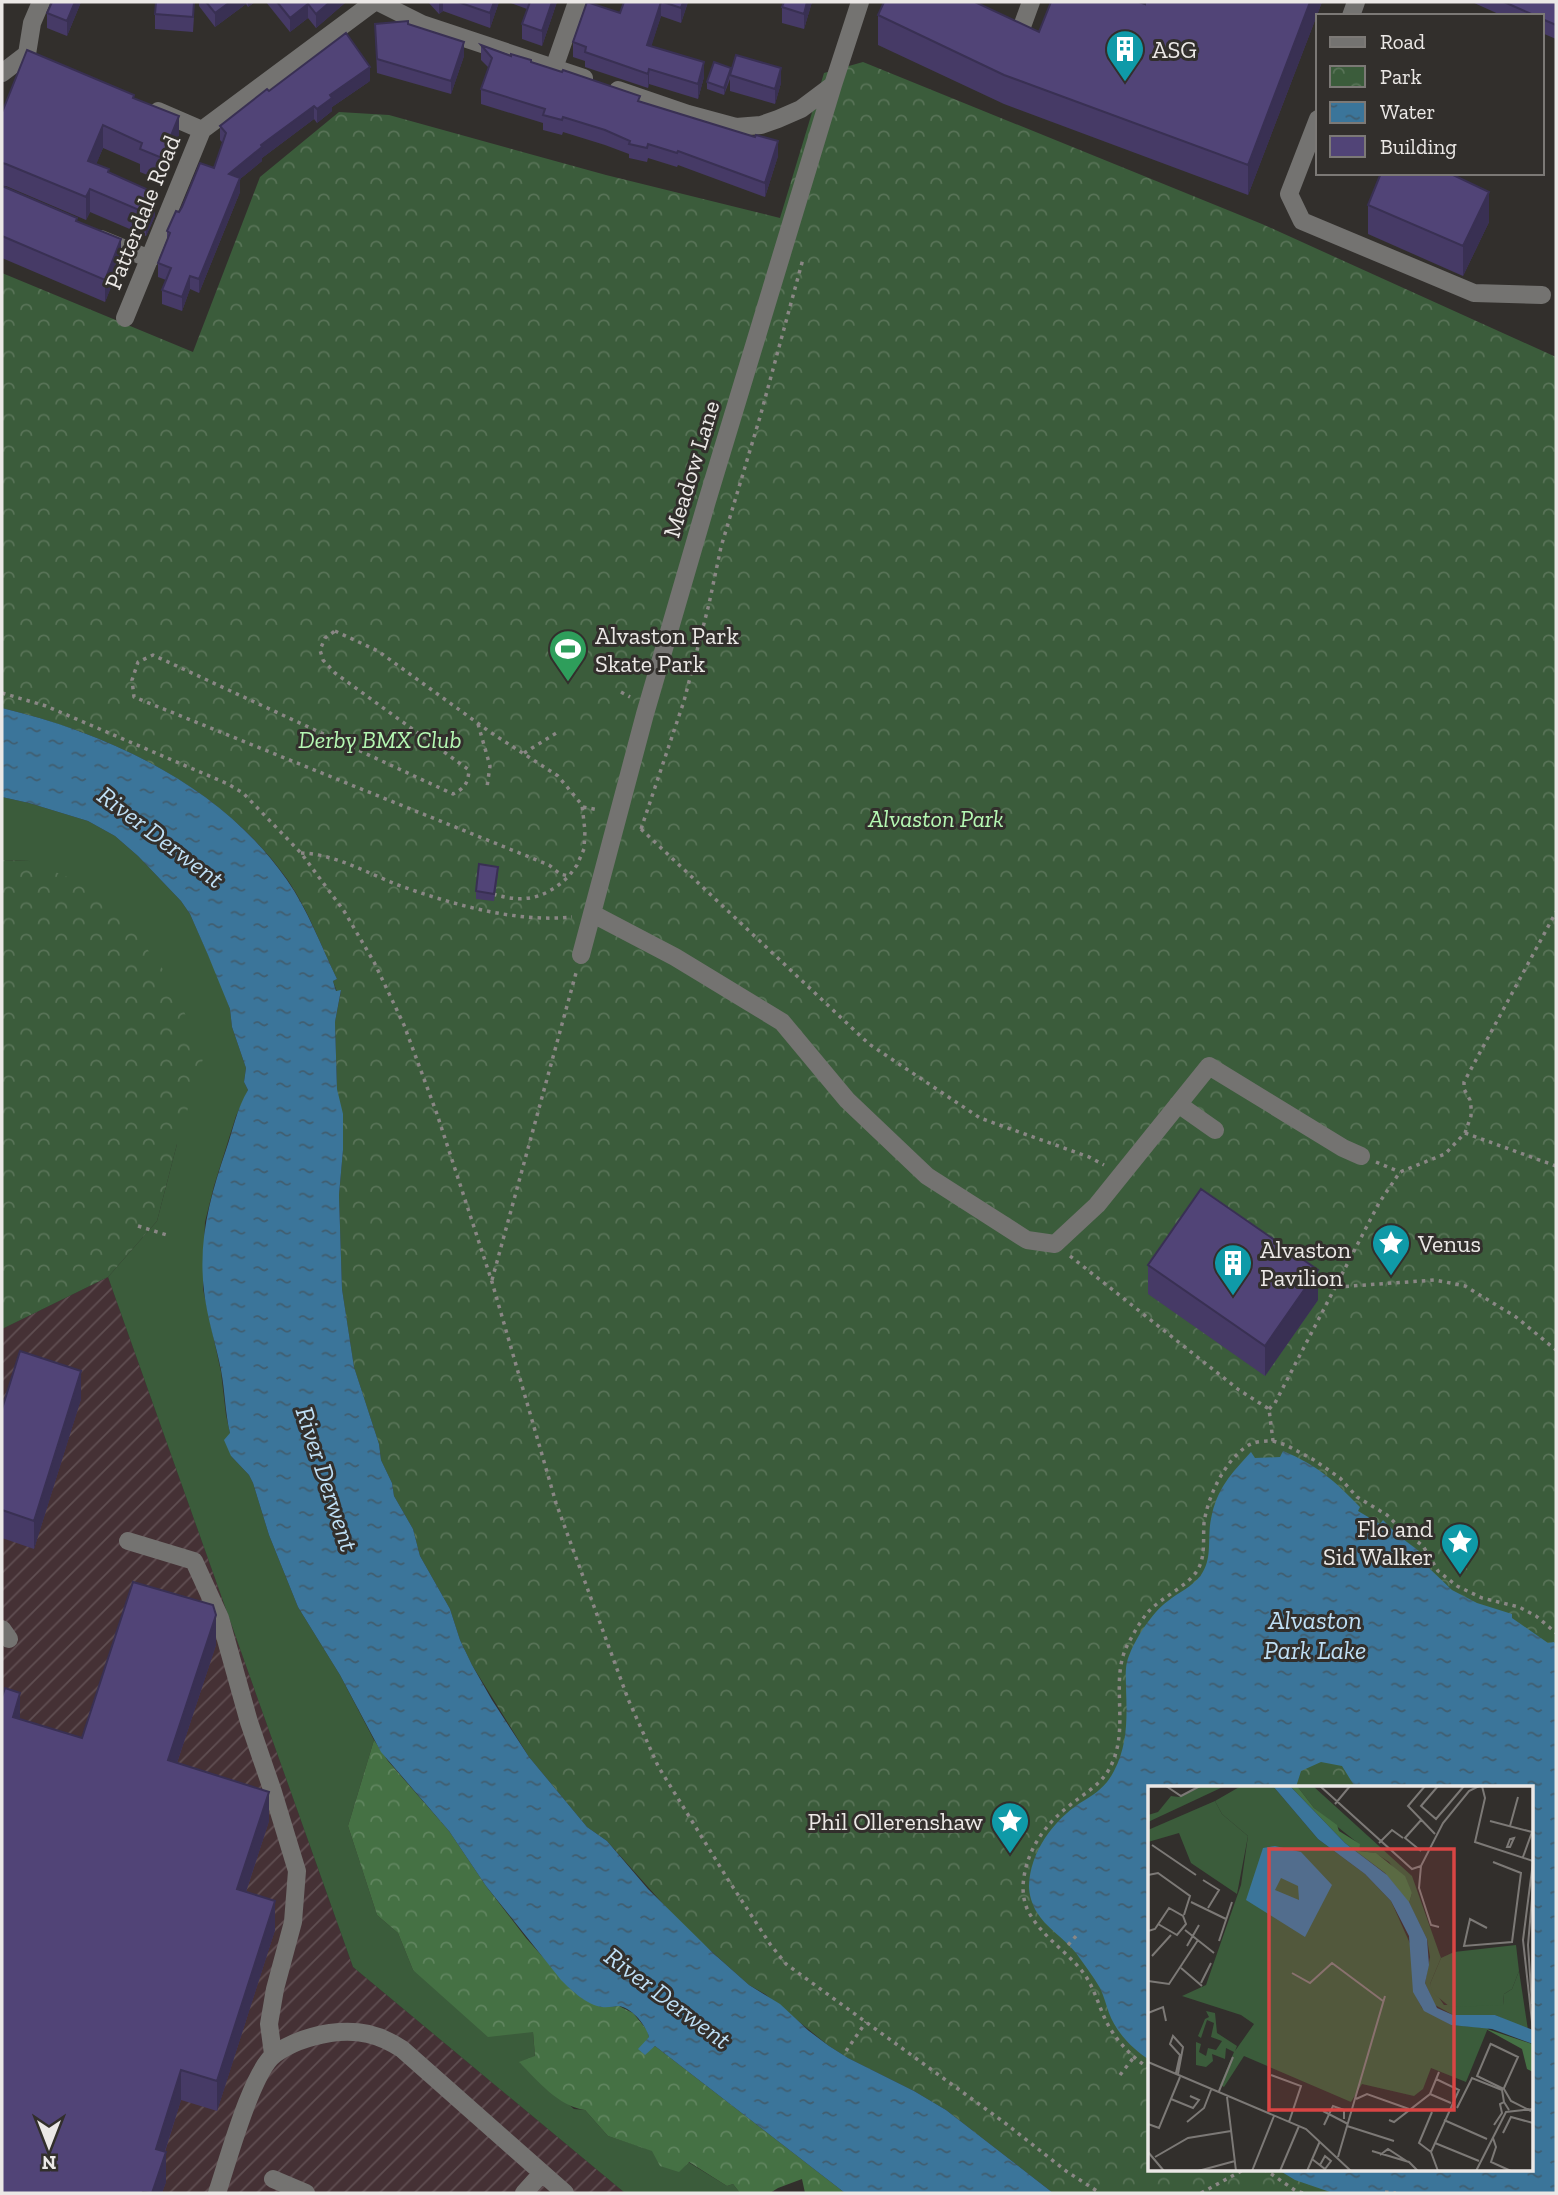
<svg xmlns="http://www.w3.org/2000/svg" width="1558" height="2195" font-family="'Zilla Slab',serif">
<defs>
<pattern id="industrial-furrows" width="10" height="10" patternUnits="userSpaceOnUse" patternTransform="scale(1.75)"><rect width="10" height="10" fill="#453135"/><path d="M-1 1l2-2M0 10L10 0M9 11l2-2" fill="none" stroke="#604f52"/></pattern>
<pattern id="forest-crowns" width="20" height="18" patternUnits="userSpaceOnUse" patternTransform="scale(1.75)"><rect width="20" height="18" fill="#457144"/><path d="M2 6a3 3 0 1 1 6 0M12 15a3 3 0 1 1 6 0" fill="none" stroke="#60855f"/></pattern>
<pattern id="park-crowns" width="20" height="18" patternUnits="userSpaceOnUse" patternTransform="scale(1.75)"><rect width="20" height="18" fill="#3b5c3b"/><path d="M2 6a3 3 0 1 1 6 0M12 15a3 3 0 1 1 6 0" fill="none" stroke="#587357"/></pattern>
<pattern id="water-ripples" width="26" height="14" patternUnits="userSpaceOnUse" patternTransform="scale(1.75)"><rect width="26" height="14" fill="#3b759a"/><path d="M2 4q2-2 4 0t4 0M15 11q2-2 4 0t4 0" fill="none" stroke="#405e70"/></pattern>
</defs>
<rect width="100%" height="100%" fill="#322f2c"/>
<path fill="url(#industrial-furrows)" d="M108,1277L353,1967L625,2193H2V1329Z"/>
<path fill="#3b5c3b" d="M2,797L29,803L88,821L115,836L138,856L181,901L190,914L219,979L230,1009L232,1027L246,1068L244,1082L248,1090L236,1116L214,1186L205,1222L204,1245L203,1289L221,1372L226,1415L230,1433L231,1456L249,1475L253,1483L269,1535L298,1607L340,1675L374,1740L348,1826L377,1915L398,1933L413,1970L533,2032L535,2057L520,2063L574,2109L585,2110L608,2136L688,2162L727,2186L733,2184L740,2193H625L353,1967L108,1277L157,1221L177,1144L29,861L2,860Z"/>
<path fill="url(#forest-crowns)" d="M374,1740L388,1761L449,1831L486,1886L526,1938L573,1991L582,1998L601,2007L619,2006L633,2013L647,2030L649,2037L644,2054L655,2046L845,2193H805L802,2179L778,2188L770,2193H740L733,2184L727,2186L689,2162L679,2172L660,2166L652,2151L608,2136L585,2110C558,2106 538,2081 519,2062L535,2056L533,2032L488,2037L413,1970L398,1933L377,1915L348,1826Z"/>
<path fill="url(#park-crowns)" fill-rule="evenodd" d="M863,62L1262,224L1556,357V2193H1053L946,2110L914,2091L848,2058L829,2046L765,1994L749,1985L681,1924L607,1841L587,1827L529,1757L472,1665L460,1640L450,1609L420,1556L413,1529L394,1496L392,1483L381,1460L379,1444L354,1367L342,1289L339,1195L343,1150L337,1089L335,1022L341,991L337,992L333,981L337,979C321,946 308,909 287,879C221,786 110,734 2,708V273L193,352L260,177L339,112L389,115L606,175L780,218L824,73ZM1150,1787H1532V2169H1150Z
M2,860L29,861L84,884L127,923L172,981L203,1059L177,1144L157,1221L108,1277L2,1329Z"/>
<path fill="url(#water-ripples)" d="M2,708C110,734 222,786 287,880C308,910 321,946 337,979L333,981L336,991L341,990L335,1022L337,1089L343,1114V1150L339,1195L342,1289L354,1367L379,1444L381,1460L392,1483L394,1496L413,1529L420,1556L450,1609L460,1640L472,1665L492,1700L529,1757L587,1827L607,1841L648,1889L713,1953L749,1985L780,2004L809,2031L829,2046L848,2058L914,2091L946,2110L1053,2193H845L655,2046L645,2055L638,2049L649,2037C646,2025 632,2008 619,2006C614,2006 608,2008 602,2007C587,2005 572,1991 561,1980L486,1886L449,1831L381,1752L340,1675L298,1607L269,1535L253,1483L249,1475L231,1456L224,1440L230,1433C225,1412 225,1391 221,1370C216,1344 207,1318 204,1291C198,1240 210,1197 226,1150C233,1130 237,1108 248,1090L244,1082L246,1068L232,1027L230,1009L208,955L190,914L181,901L138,856L115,836L88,821L29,803L2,797Z
M1283,1451C1317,1465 1335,1481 1360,1507L1358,1511L1380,1524L1383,1520L1399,1536L1419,1551L1430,1569L1452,1590L1477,1603L1512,1614V1618L1548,1643L1554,1642L1556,1645V2193H1333L1295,2180L1277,2169H1532V1787H1355L1342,1766L1321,1762L1301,1771L1296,1787H1150V2060C1133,2050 1116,2032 1109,2013C1106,2005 1104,1996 1100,1988C1093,1976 1084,1964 1076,1953C1064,1938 1046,1928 1036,1911C1032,1903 1029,1895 1029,1886C1030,1852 1053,1821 1080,1803C1095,1794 1106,1787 1114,1771C1128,1745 1127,1717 1126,1688C1126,1680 1125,1670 1127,1662C1132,1643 1152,1612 1168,1601C1179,1592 1192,1587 1201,1575C1213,1558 1207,1538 1211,1519C1217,1488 1231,1474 1251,1452L1255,1458L1280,1457Z"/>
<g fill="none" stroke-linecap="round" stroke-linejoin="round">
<path stroke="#8a8785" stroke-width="3.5" stroke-dasharray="3.5 5" stroke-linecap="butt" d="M335,631L378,651L490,732L558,776L582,805L585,831L584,849L577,865L569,876L560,874L549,865L134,697L132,680L138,662L153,655L453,794C465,788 468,783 469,770L335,673L323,660L320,650L325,638Z
M621,692L630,697
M2,693L46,706L228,784L243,793L301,853L344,911L374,962L404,1025L437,1114L492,1282L556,1503L628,1699L658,1766L727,1878L770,1944L786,1964L1005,2123L1066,2171L1100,2193
M478,724L490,766L487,787
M524,753L558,732
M583,807L599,810
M641,829L684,701L709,604L721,547L760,417L803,259
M641,829L869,1044L980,1118L1089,1157L1104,1165
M301,853C335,854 367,873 398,885C451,904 516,923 572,917
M493,894C525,904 546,898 569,876
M1465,1133L1556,1166
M1376,1162L1400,1172
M138,1226L167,1235
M1070,1256L1239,1390L1269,1409L1273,1441C1265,1441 1255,1441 1247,1446C1224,1462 1208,1496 1204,1523C1203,1536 1205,1553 1200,1565C1193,1584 1163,1596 1149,1611C1141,1620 1135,1631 1129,1642C1107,1680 1133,1730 1108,1771C1098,1787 1083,1794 1069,1806C1043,1826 1025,1853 1023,1886C1023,1897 1025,1907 1031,1916C1045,1939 1069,1953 1085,1975C1095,1990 1099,2007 1107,2023C1117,2042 1133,2058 1150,2069
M492,1280L576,973
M1337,1287L1435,1280L1465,1286L1516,1317L1556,1350
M1269,1409L1275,1403L1379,1203L1400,1172L1445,1154L1465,1133L1471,1116V1107L1470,1100L1464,1089V1082L1556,912
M1273,1441L1286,1445L1314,1460L1340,1478L1357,1497L1387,1515L1402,1530L1423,1546L1438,1571L1457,1586L1482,1598L1519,1607L1536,1616L1556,1633
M1068,1945L1077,1935
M846,2051L866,2022
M1120,2075L1134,2057
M1264,2169L1296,2191L1303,2193
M1385,2192L1396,2193
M1201,2193L1245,2169"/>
<path stroke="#747371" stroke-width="18" d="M378,2L422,24L584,78
M1351,16L1356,2
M1008,29L1014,33L1020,32L1031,2
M27,54L32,23L41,2
M554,68L577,2
M2,73L27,54
M618,90L688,114L736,127L761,125L778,119L801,109L833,85
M158,111L202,130
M1318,119L1289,194L1302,221L1474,293L1542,295
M101,239L150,259
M125,318L202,130L374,2
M593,914L675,957L782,1022L847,1100L927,1176L1027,1240L1055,1244L1097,1205L1209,1066L1343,1148L1361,1156
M581,955L645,714L707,501L833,85L860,2
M1178,1104L1215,1130
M128,1541L194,1561L220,1618L249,1722L273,1792L297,1871L293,1922L275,1989L269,2024L273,2054
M2,1629L9,1639
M273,2179L306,2193
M217,2193C227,2164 252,2070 275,2054C290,2043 312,2036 330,2033C358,2029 379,2034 402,2049L565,2193
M524,2193L542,2173"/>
</g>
<path fill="#463a66" d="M81,2L67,36L47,28V13Z
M199,2H255L248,7L246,4L215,27L199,6Z
M266,2H346L316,28L308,18L290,32Z
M428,2H499L490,28L443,11L439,14Z
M508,2H557L542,46L522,39V24L527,9Z
M624,2H688L681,23L661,16L651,46L704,77L698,99L649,84L648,88L585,67V61L573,57V42L620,13Z
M784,2H812L804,29L782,23V7Z
M1322,2L1248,195L1004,104L878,45V15L1039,32L1145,4Z
M1472,2H1556V39L1542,33V16H1503Z
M155,14L194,16L193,32L155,29Z
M375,24H408L464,56L451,94L377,73Z
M481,45L531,62L640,102L778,156L765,197L678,165L677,167L648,158L647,162L629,158V154L605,145L563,132L562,135L543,130V123L481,104V89L489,68L481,60Z
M731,72L781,83L775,104L730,91V79L724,95L707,89V82Z
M370,81L332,107V111L317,123L314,119L262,158V161L240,179V192L199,293L190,289L182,311L162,304V290L166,280L158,277V263L167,241V231L179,212L214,168L223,143L220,140V126Z
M134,98L179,139L162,181L140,172V164L103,148L96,164L109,173L155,216L146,236L90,212L86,220L6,186H2V109Z
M2,186L77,221L121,262L105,302L2,258Z
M1368,205L1489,222L1463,276L1368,234Z
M498,874L494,901L476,899V891Z
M1148,1265L1318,1300L1265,1376L1148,1294Z
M81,1399L34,1549L2,1538V1409Z
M216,1645L177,1763L269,1821L246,1892L275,1930L217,2111L181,2100L165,2152L166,2182L162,2193H2L20,1720L82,1738Z"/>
<path fill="#393053" d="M75,2H81L67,36V21Z
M230,2H246V4L215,27V13Z
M248,2H255L248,7Z
M330,2H346L316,28V14Z
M439,2H443V11L439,14Z
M494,2H499L490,28V13Z
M552,2H557L542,46V31Z
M661,2V16L647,60V45Z
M683,2H688L681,23V8Z
M807,2H812L804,29V14Z
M1310,2H1322L1248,195V165Z
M308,4V18L290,32V18Z
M464,42V56L451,94V81Z
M704,62V77L698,99V84Z
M370,67V81L332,107V111L317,123V109L330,95Z
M731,68V75H730L724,95V88Z
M781,68V83L775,104V89Z
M649,69V84L648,88V74Z
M314,106V119L262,158V161L240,179V192L199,293V279L229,174L261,145Z
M179,116V139L162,181V158Z
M103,125V148L88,184V161Z
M778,141V156L765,197V183Z
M90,189V212L86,220V197Z
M1489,192V222L1463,276V246Z
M155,193V216L146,236V213Z
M121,239V262L105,302V280Z
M190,276V289L182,311V297Z
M1318,1270V1300L1265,1376V1346Z
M81,1371V1399L34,1549V1521Z
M216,1615V1645L168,1790V1760Z
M20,1693V1723L13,1717Z
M269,1792V1821L237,1919V1889Z
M275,1901V1930L217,2111V2081Z
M181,2070V2100L156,2179V2149Z
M166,2152V2182L162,2193H152Z"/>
<path fill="#514477" stroke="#393053" stroke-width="2" d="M52,2H75L67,21L47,13Z
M156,2H194L193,17L155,14Z
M206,2H230L215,13Z
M277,2H330L316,14L308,4L290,18Z
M458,2H494L490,13Z
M530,2H552L542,31L522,24Z
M587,2L620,13L624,2H661L647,45L704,62L698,84L649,69L648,74L585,52L586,47L573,42Z
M663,2H683L681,8Z
M784,2H807L804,14L782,7Z
M884,2H975L1039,32L1051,2H1139L1145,4V2H1310L1248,165L1004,75L878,15Z
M1504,2H1556V25L1542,19V16H1536Z
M408,21V24L464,42L451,81L377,59L375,24Z
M346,33L370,67L330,95L332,98L317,109L314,106L261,145L262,147L229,174L240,178L199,279L190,276L182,297L162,290L171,268L158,263L170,233L167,231L176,211L179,212L182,207L200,163L214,168L226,133L220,126L267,89L269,91Z
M481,45L511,56V54L531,60V62L562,72L563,70L640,96L638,101L755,137L756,135L778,141L765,183L678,151L677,153L648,144L647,148L629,144L630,141L605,130L563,117L562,120L543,115L545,109L481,89L492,58Z
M27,50L134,95L133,98L179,116L162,158L140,149L142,143L103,125L88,161L109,169L108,172L155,193L146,213L90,189L86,197L6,164L2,163V109L3,110Z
M736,55L781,68L775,89L730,75Z
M714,62L731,68L724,88L707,82Z
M1381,173H1449L1489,192L1463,246L1368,205Z
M2,186L77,218L76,221L121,239L105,280L2,236Z
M479,864L498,867L494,894L476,891Z
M1201,1189L1318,1270L1265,1346L1148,1265Z
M20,1351L81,1371L34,1521L2,1510V1409Z
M133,1582L213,1605L216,1615L168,1760L269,1792L237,1889L275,1901L217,2081L181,2070L156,2149L166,2152L152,2193L143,2192L142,2193H2V1697L5,1688L20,1693L13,1717L82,1738Z"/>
<defs>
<symbol id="building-pin" viewBox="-11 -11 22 30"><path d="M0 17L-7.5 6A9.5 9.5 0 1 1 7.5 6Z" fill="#0f9aa8" stroke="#322f2c"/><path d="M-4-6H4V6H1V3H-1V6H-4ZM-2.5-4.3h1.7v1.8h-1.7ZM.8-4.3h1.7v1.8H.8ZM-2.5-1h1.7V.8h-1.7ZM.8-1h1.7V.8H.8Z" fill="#fff"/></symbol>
<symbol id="stadium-pin" viewBox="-11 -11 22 30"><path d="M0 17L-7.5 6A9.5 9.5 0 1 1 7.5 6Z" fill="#2e9e5b" stroke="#322f2c"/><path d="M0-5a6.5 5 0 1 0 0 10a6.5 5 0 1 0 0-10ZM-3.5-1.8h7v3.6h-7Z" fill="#fff"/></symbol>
<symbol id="sight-pin" viewBox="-11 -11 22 30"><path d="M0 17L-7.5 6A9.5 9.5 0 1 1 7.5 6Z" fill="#0f9aa8" stroke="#322f2c"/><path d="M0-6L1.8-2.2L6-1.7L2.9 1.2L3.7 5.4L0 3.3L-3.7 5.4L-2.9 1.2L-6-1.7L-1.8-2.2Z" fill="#fff"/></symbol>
</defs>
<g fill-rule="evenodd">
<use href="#building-pin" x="1103" y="27" width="44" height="60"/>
<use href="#stadium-pin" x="546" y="627" width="44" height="60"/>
<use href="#sight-pin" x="1369" y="1221" width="44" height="60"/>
<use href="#building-pin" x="1211" y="1241" width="44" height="60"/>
<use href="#sight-pin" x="1438" y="1520" width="44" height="60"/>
<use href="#sight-pin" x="988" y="1799" width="44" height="60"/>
</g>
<g text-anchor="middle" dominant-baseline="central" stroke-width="6" stroke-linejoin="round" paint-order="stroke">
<g font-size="24" fill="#ebe8e6" stroke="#322f2c" text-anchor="start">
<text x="1152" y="49">ASG</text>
<text x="595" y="635">Alvaston Park<tspan x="595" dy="28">Skate Park</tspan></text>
<text x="1418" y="1243">Venus</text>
<text x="1260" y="1249">Alvaston<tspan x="1260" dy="28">Pavilion</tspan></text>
<text x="1433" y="1528" text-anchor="end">Flo and<tspan x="1433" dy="28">Sid Walker</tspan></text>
<text x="983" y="1821" text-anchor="end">Phil Ollerenshaw</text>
</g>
<g font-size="24" fill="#ebe8e6" stroke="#322f2c">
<text transform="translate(142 212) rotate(-68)">Patterdale Road</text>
<text transform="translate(691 469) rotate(-73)">Meadow Lane</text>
</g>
<g font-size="24" font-style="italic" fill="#b5f8b3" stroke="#322f2c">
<text x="380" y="739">Derby BMX Club</text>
<text x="936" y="818">Alvaston Park</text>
</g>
<g font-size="26" font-style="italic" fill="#bfdff5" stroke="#322f2c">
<text transform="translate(161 837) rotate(37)">River Derwent</text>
<text transform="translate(327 1479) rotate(72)">River Derwent</text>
<text x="1315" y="1620">Alvaston<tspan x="1315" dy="30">Park Lake</tspan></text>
<text transform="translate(668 1998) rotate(37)">River Derwent</text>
</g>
</g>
<g transform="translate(1148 1786)">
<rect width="385" height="385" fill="#322f2c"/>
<path d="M54,0H77L0,36V29L10,26L23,10L31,11ZM149,0H165L264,90L293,172L282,198L296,219H355L356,208L364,203L371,185L380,244L347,229H305L287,219L277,197L282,171L279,153L261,117L264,107L241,76L227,67L211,65V58L166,22ZM67,15L74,28L100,50L89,108L43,77L31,47L0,56V44Z" fill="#3b5c3b"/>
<path d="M142,0H149L166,22L189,39L191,45L212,58L211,65L228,67L257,90L264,107L261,117L237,87L197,57ZM336,242L384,258L385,286L379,283L374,263Z" fill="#457144"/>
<path d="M93,0H125L170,53L217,88L243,115L264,162L266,206L274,222L303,239L340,242L318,296L283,282L275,303L266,310L214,298L203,316L96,270L76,301L72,299L86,266L78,262L77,273L64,268L65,275L58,281L48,279V256L53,258L51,266L58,270L60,262L68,264L74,255L63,251L66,237L59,234L53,252L50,250L57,233L61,231L58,225L67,227L69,247L89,260L87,265L106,238L93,229L34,210L58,199L93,99L100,50L74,28L67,15ZM368,159L371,185L364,203L356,208L355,219L302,221L285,207L282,198L293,172L306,166Z" fill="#3b5c3b"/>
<path d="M125,0H142L197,57L239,89L261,116L279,153L281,179L277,197L289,222L305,229H347L385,244V258L344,243L303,239L276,225L265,206L261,150L243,115L217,88L170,53ZM127,60L153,66L184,99L157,151L98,114L115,62ZM133,92L150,100L151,114L127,104Z" fill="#3b759a" fill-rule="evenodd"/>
<path fill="none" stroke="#7c7976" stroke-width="2" d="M18,0L33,10L52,0M172,0L264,83L273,80L295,37L321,5L331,0M277,0L260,20L287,48M290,0L273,20L288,33L316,0M334,0L337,12L327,56L385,75M187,18L202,0M342,35L384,46M362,40L370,11M366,52L362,61H359L362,53ZM231,57L244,44L255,52M4,59L48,89M273,65L257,52L274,33M375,71L384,46M385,76L375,154L385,245M273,80L271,102L283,139L291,141M0,89L10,87L42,110L36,129M55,94L71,104L60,122M43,116L78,133M339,142L322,133L316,160L364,156L373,87L345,76M37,144L66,167M0,145L7,143L21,122L35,130L38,138L29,149L10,138M71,155L84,116M39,160L51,139M4,170L23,149M33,182L54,200M144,187L162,197L184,177L235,215M0,195L21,198L50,154M53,197L63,177M384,218L380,159L385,101M0,227L15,221L18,235M343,257L329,290L356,303L363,315L383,325M343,258L370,271L356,302M0,276L158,343L203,385M28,287L32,269L22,258L25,250L35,261L30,288M123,289L153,300L141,336M288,293L311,304L283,366L290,385M71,305L85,271M282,308L303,317M79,311L88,385M23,313L45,322L51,314L42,310M208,313L219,308L261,323M309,322L324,292L354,304L356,316M175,325L200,338M241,334L246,336L282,308L291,286M296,334L339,353M39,336L56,322L63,304M0,338L11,342L32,291M176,339L185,320L196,324V333M346,339L354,327L352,318L356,316L361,324M199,340L246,355M355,347L363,331L385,337M345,352L348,361L343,376L363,385M287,357L331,375M224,365L261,376L270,385M0,366L16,385M283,366L271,357L284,326M232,369L240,363L260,376M7,371L40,352L83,345M190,371L237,210M164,373L177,383L183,375L177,370L172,379M50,385L87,375M104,385L126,330M132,385L151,340M159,385L172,355M328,385L358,326L385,323"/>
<path fill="#d94544" fill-opacity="0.15" stroke="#d94544" stroke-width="3.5" d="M121,63H306V324H121Z"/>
<rect width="385" height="385" fill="none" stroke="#ebe8e6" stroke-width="3.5"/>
</g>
<rect width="1558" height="2195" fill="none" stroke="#ebe8e6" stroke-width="7"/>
<rect x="1316" y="14" width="228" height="161" fill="#322f2c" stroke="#7c7976" stroke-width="2"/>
<rect x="1330" y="37" width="35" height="10" fill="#747371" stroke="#7c7976" stroke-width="2"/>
<text x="1380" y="49" font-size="21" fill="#ebe8e6">Road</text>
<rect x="1330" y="66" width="35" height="21" fill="url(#park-crowns)" stroke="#7c7976" stroke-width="2"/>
<text x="1380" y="84" font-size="21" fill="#ebe8e6">Park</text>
<rect x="1330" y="102" width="35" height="21" fill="url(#water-ripples)" stroke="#7c7976" stroke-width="2"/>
<text x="1380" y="119" font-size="21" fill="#ebe8e6">Water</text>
<rect x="1330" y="136" width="35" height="21" fill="#514477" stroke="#7c7976" stroke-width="2"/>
<text x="1380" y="154" font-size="21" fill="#ebe8e6">Building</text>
<g transform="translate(49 2146) rotate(180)" stroke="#322f2c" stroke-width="5" paint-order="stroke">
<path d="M0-5L12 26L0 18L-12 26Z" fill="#ebe8e6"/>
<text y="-10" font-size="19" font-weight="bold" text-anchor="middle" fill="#ebe8e6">N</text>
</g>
</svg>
